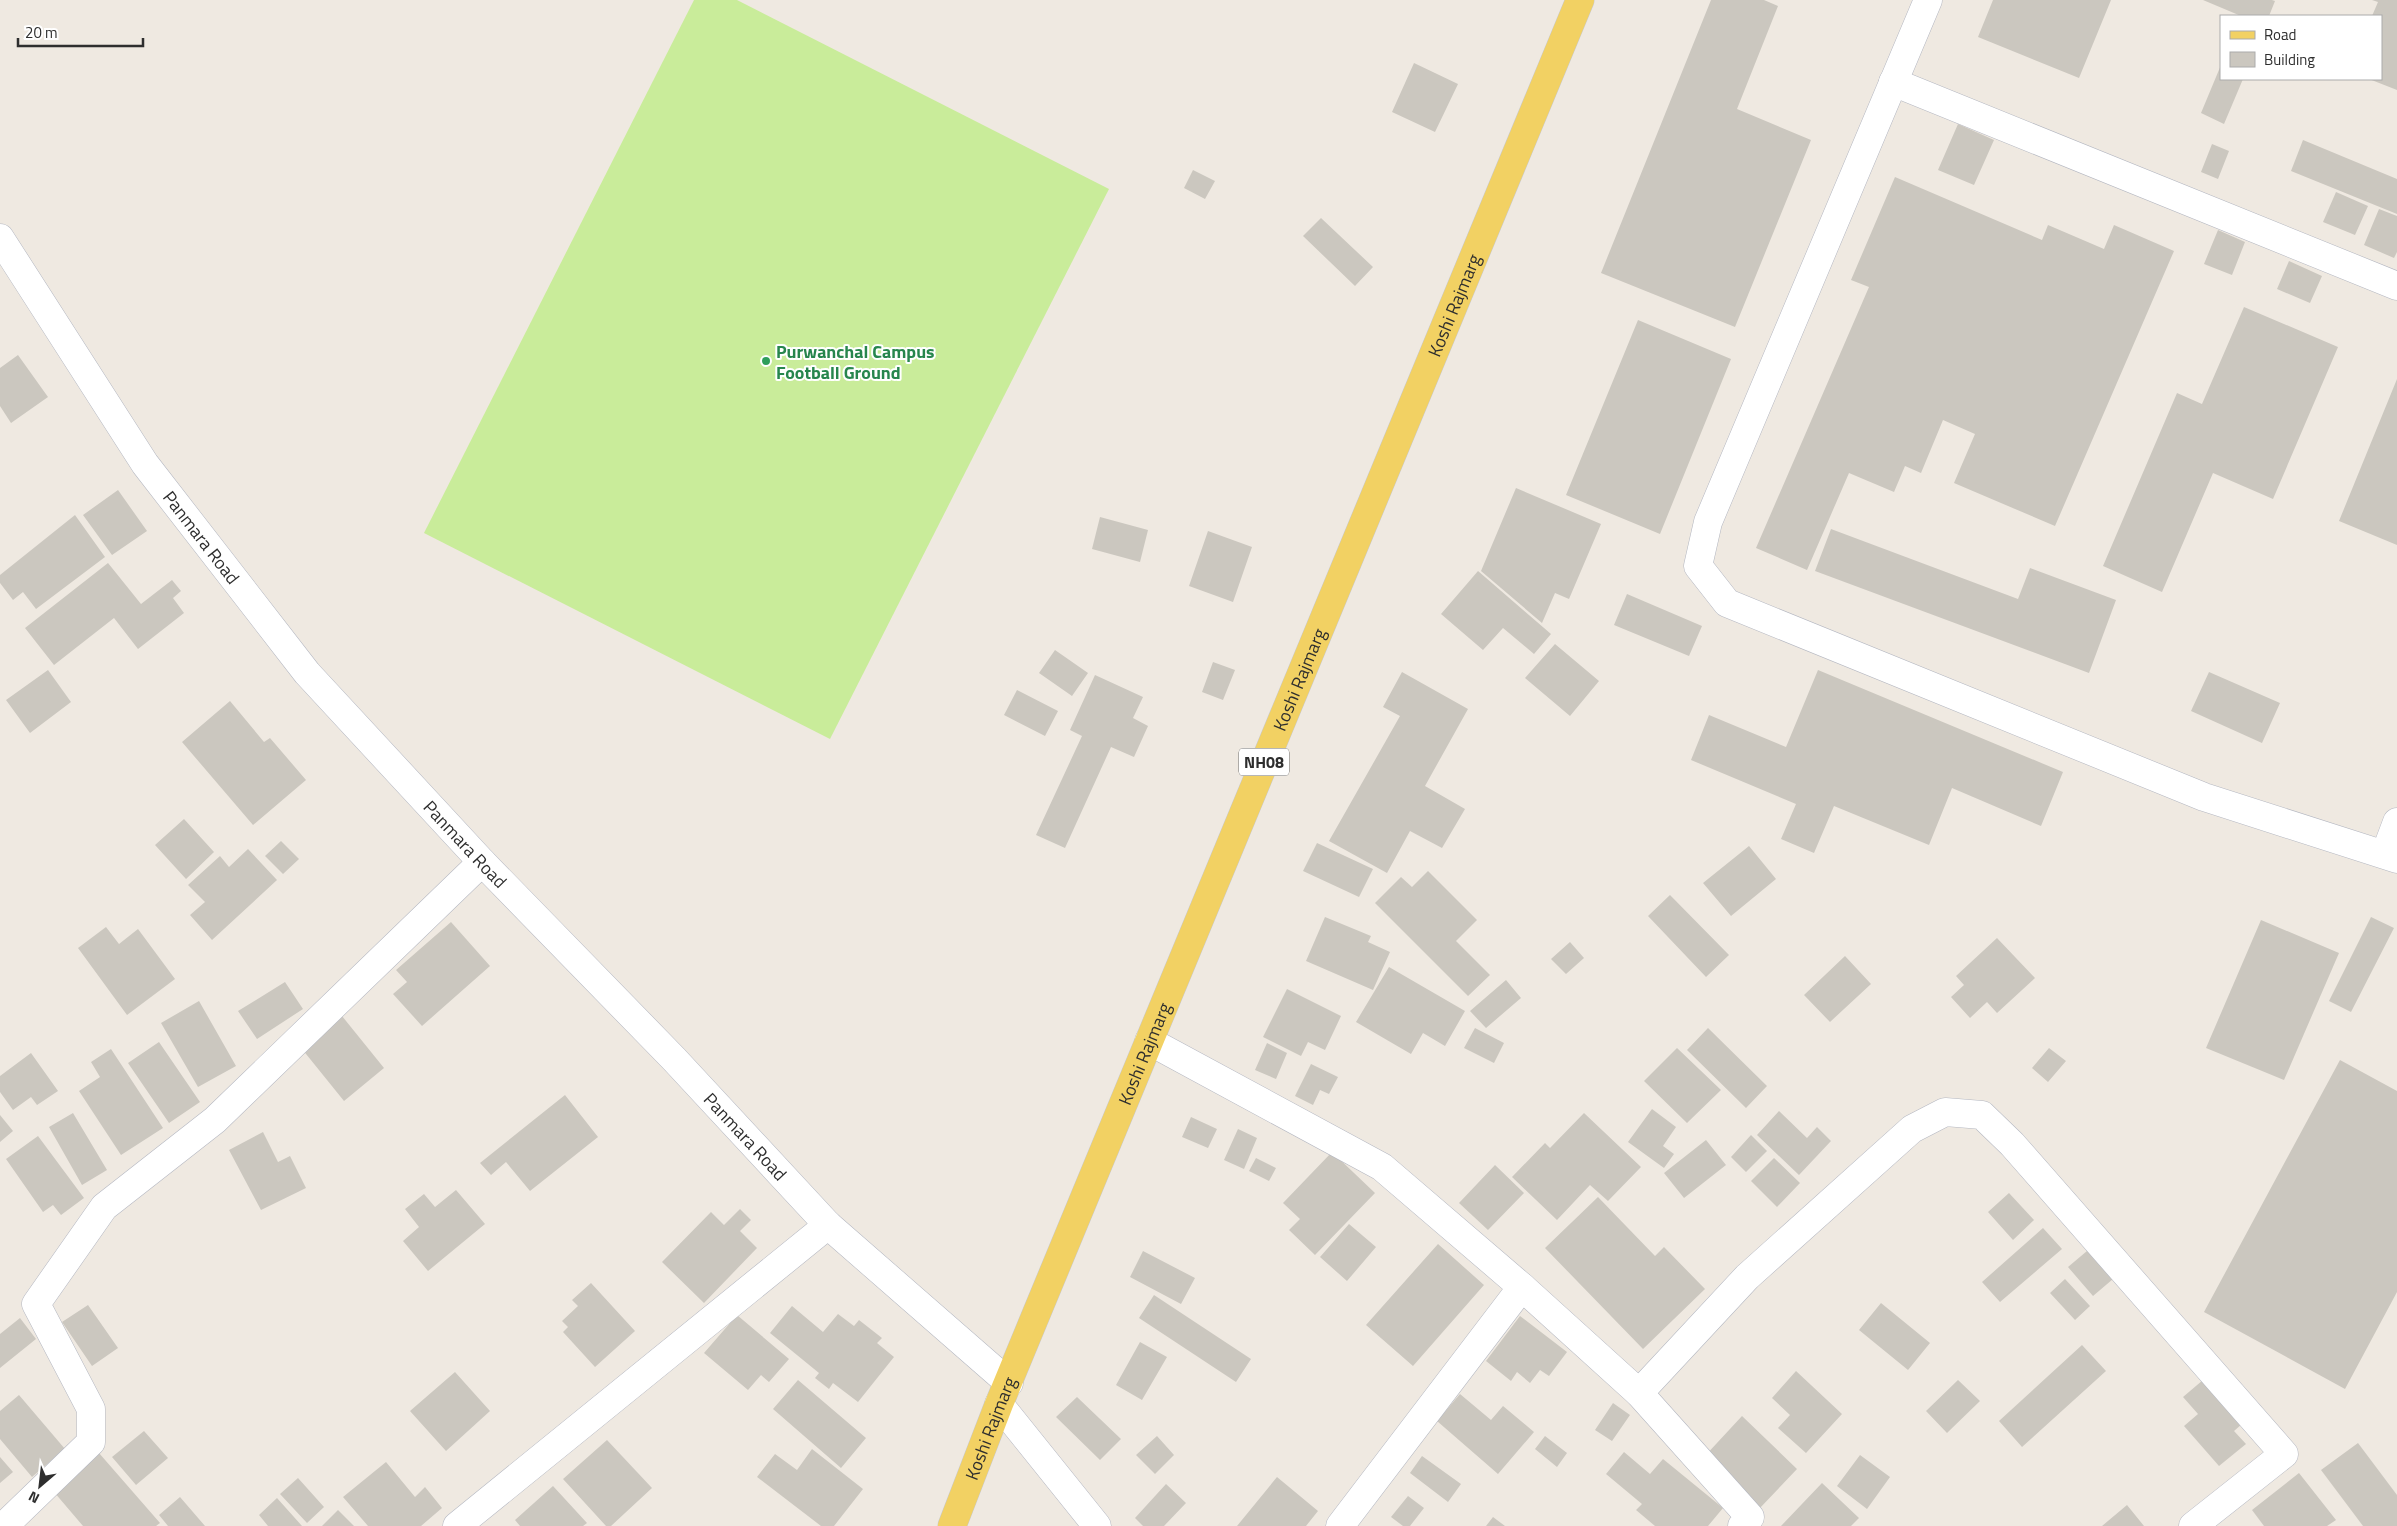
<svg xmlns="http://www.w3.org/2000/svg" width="2397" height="1526" font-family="'Titillium Web',sans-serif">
<rect width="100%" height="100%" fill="#efe9e1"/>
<path fill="#c9ec9a" d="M694,0H737L1109,189L830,739L424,533Z"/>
<path fill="#cbc7bf" d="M1711,0H1764L1778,6L1737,109L1811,140L1735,327L1601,273Z
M1993,0H2111L2079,78L1978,37Z
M2203,0H2272L2275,1L2269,16H2241Z
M2372,0H2397V90L2369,79H2381V16H2372L2378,2Z
M1414,63L1458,84L1435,132L1392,112Z
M2221,65V79H2243L2224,124L2201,113Z
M1958,124L1994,140L1974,185L1938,170Z
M2303,140L2397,179V214L2291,171Z
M2212,144L2229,151L2218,179L2201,172Z
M1193,170L1215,181L1205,199L1184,188Z
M1895,177L2042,240L2048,225L2104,249L2114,225L2174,251L2055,526L1954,483L1975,434L1943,420L1921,473L1905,466L1894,492L1849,473L1807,570L1756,548L1869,287L1851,280Z
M2336,192L2368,206L2355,235L2323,222Z
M2379,209L2397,216V252L2394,258L2364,245Z
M1321,218L1373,267L1355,286L1303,236Z
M2218,230L2245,242L2232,275L2204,264Z
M2289,261L2322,276L2310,303L2277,289Z
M2244,307L2338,347L2273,499L2213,473L2162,592L2103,566L2177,393L2202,404Z
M1638,320L1731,359L1660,534L1566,495Z
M18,355L48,397L11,423L0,406V368Z
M2397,379V545L2339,521Z
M1516,488L1601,524L1569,599L1555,593L1542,623L1481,571Z
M118,490L147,531L112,555L83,515Z
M75,515L105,557L36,609L23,592L13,600L0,583V575Z
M1100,517L1148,530L1140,562L1092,549Z
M1831,529L2018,599L2030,568L2116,600L2089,673L1815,571Z
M1208,531L1252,547L1233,602L1189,586Z
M108,563L141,604L172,580L181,591L173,598L184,613L138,649L114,618L54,665L25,628Z
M1478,571L1551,634L1534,654L1503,628L1483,650L1441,614Z
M1627,594L1702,626L1689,656L1614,625Z
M1555,644L1599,681L1570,716L1525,678Z
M1055,650L1088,673L1072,696L1039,673Z
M1213,662L1235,670L1223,700L1202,692Z
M48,670L71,702L30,733L6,700Z
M1818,670L2063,772L2041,826L1952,788L1929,845L1834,806L1814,853L1781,839L1796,804L1691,760L1709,715L1786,747Z
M1402,672L1468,709L1425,786L1465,809L1442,848L1410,831L1387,873L1329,841L1400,716L1383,707Z
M2209,672L2280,703L2262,743L2191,711Z
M1095,675L1143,697L1133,718L1148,726L1134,757L1111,747L1065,848L1036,835L1082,736L1070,730Z
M1017,690L1058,711L1045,736L1004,715Z
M230,701L264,742L270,738L306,780L253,825L182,742Z
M184,819L214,852L186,879L155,845Z
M281,841L299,859L283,874L265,856Z
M1317,843L1373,869L1359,897L1303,871Z
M1749,846L1776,879L1731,916L1703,883Z
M248,849L277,880L212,940L190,915L205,902L188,885L220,856L229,867Z
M1428,871L1477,920L1456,941L1490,975L1468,996L1375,903L1401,877L1412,887Z
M1670,895L1729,955L1706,977L1648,916Z
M1325,917L1371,936L1368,942L1390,952L1373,990L1306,961Z
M2371,917L2394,928L2351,1012L2329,1001Z
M2261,920L2339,953L2284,1080L2206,1048Z
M451,922L490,966L422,1026L393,994L407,982L396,970Z
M106,927L119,944L138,929L175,979L127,1015L78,948Z
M1997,938L2035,978L1997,1013L1987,1002L1970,1018L1951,997L1964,985L1956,976Z
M1570,942L1584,958L1566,974L1551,959Z
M1845,956L1871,984L1830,1022L1804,995Z
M1389,967L1465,1011L1445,1046L1423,1033L1411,1054L1356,1022Z
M1506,980L1521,998L1486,1028L1470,1011Z
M285,982L303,1009L257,1039L238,1011Z
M1287,989L1341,1016L1325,1050L1308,1042L1301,1056L1263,1037Z
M199,1001L236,1066L198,1087L161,1023Z
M342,1016L384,1068L344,1101L302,1049Z
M1475,1028L1504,1043L1494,1063L1464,1048Z
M1708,1028L1767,1086L1746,1108L1687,1050Z
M159,1042L200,1102L169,1123L128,1063Z
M1267,1043L1287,1053L1276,1079L1255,1070Z
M1677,1048L1721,1090L1687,1123L1644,1081Z
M2049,1048L2066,1061L2048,1082L2032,1068Z
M111,1049L163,1128L121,1155L79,1091L100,1077L91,1062Z
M31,1053L58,1091L37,1105L31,1097L13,1110L0,1092V1076Z
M2340,1060L2397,1091V1292L2345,1389L2204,1312Z
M1311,1064L1338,1077L1329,1094L1320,1090L1313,1105L1295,1096Z
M565,1095L598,1137L530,1191L506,1162L491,1175L480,1163Z
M1652,1109L1676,1127L1663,1146L1674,1154L1664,1168L1628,1142Z
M1779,1111L1807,1138L1817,1127L1831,1141L1799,1175L1757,1135Z
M73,1113L107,1170L82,1185L49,1127Z
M1584,1113L1641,1167L1608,1201L1590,1185L1557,1220L1512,1177L1545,1143L1550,1148Z
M0,1115L13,1131L0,1142Z
M1191,1117L1217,1129L1208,1148L1182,1137Z
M1238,1129L1257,1138L1244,1169L1224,1160Z
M263,1132L278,1162L290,1156L306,1188L261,1210L229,1150Z
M1751,1135L1767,1151L1746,1172L1731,1157Z
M38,1136L84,1198L61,1215L53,1205L43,1212L6,1159Z
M1706,1140L1726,1165L1684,1198L1664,1173Z
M1332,1152L1375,1193L1315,1255L1289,1230L1300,1219L1283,1203Z
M1256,1158L1276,1168L1269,1181L1249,1171Z
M1774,1158L1800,1183L1777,1207L1751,1181Z
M1495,1165L1524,1193L1488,1230L1459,1203Z
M456,1190L485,1224L428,1271L403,1241L419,1227L405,1209L424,1194L435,1207Z
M2009,1193L2034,1220L2013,1240L1988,1212Z
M1598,1197L1655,1256L1664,1247L1705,1289L1643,1349L1545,1248Z
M740,1209L751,1220L740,1231L757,1248L704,1303L662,1262L711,1212L724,1225Z
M1349,1224L1376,1247L1347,1281L1320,1257Z
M2043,1228L2062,1249L2000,1302L1982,1282Z
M1438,1244L1484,1285L1413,1366L1366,1325Z
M1143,1251L1195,1278L1181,1304L1130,1277Z
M2087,1251L2113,1279L2093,1296L2068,1267Z
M2065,1279L2090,1306L2075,1320L2050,1293Z
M591,1283L635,1331L595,1367L563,1332L568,1327L562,1321L578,1306L572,1300Z
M1154,1295L1251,1359L1236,1382L1139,1318Z
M1881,1303L1930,1343L1908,1370L1859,1330Z
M88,1305L118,1348L92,1366L62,1322Z
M792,1306L823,1332L838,1314L854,1326L859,1320L882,1338L877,1343L894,1357L858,1402L833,1383L829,1389L815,1378L819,1373L770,1333Z
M737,1315L789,1359L769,1382L761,1375L748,1390L704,1353Z
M1520,1316L1567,1352L1549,1376L1540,1370L1530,1383L1517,1372L1511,1381L1486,1361Z
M20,1318L36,1339L0,1368V1334Z
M1140,1342L1167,1357L1142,1400L1116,1385Z
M2082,1345L2106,1371L2022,1447L1999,1421Z
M1796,1371L1842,1414L1806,1453L1778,1428L1790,1415L1772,1398Z
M455,1372L490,1411L446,1451L410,1411Z
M798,1380L866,1438L841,1468L773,1409Z
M1958,1380L1980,1401L1947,1433L1926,1411Z
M2203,1380L2242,1424L2234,1431L2246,1444L2219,1466L2184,1426L2198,1414L2183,1397Z
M1460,1394L1491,1420L1503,1406L1534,1432L1498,1474L1437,1421Z
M19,1395L65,1449L32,1477L0,1439V1411Z
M1077,1397L1121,1439L1100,1460L1056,1417Z
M1613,1403L1630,1415L1612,1441L1595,1430Z
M1742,1416L1797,1469L1759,1509L1704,1457Z
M144,1431L168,1458L136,1485L112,1457Z
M1157,1436L1174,1455L1155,1474L1136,1455Z
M1545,1436L1567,1453L1557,1467L1535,1449Z
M607,1440L652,1488L611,1526H606L563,1479Z
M2358,1443L2397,1495V1526H2363L2321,1470Z
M812,1449L863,1489L834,1526H821L757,1477L775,1454L797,1470Z
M1624,1452L1650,1474L1663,1459L1723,1508L1708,1526H1655L1636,1510L1642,1504L1606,1474Z
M99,1453L160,1523L156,1526H83L54,1492Z
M1860,1455L1890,1477L1867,1509L1837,1486Z
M1422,1456L1461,1484L1448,1502L1410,1473Z
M0,1457L13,1472L0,1483Z
M386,1462L415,1497L425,1487L442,1508L421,1526H368L343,1497Z
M2299,1473L2336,1520L2327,1526H2264L2252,1510Z
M1277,1477L1318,1511L1306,1526H1237Z
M298,1478L324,1507L307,1523L280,1494Z
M1822,1483L1859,1518L1851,1526H1781Z
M1166,1484L1186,1503L1164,1526H1143L1135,1518Z
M553,1486L587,1523L583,1526H520L515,1520Z
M1408,1496L1424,1508L1410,1526H1403L1391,1517Z
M180,1497L205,1526H168L159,1515Z
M277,1498L302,1526H268L259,1515Z
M2127,1505L2144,1526H2102Z
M338,1510L354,1526H322Z
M1493,1517L1505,1526H1486Z"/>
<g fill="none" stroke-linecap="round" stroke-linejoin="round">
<defs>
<g id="minor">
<path d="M1928,0L1708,522L1698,566L1727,603L2204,797L2397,859"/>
<path d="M1893,82L2397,286"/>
<path id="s1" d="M0,238L145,464L307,673L482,862L674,1059L828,1225L1009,1383"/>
<path d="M2385,854L2397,822"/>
<path d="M1149,1041L1382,1167L1522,1287L1639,1393L1750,1517L1742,1526"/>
<path d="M1639,1393L1747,1277L1912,1129L1945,1112L1982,1115L2012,1144L2284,1454L2193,1526"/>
<path d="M999,1404L1097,1526"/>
<path d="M4,1526L91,1442V1409L36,1304L104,1207L215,1120L482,862"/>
<path d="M457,1526L828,1225"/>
<path d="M1340,1526L1522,1287"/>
</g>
<g id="major">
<path id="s2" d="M952,1526L999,1404L1580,0"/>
</g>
</defs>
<use href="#minor" stroke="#b4b7c1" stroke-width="29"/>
<use href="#major" stroke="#c9c9c9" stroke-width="29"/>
<use href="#minor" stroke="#fff" stroke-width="28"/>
<use href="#major" stroke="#f2d163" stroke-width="28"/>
</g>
<circle fill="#2e9e5b" stroke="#fff" stroke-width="2" cx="766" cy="361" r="5"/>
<g text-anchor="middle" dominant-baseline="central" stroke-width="4" stroke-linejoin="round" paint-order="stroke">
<rect fill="#fff" stroke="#6d6d6d" stroke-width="1" x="1239" y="748.5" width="50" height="27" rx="4"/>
<g font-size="16" font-weight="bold" fill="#2e2e2e">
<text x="1264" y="762">NH08</text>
</g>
<g font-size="18" fill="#2e2e2e" stroke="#fff">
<text stroke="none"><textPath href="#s2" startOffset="1320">Koshi Rajmarg</textPath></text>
<text stroke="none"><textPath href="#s1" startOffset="361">Panmara Road</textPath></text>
<text stroke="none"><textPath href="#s2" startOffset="915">Koshi Rajmarg</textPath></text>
<text stroke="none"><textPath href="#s1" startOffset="766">Panmara Road</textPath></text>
<text stroke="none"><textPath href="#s2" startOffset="510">Koshi Rajmarg</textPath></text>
<text stroke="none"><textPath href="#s1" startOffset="1171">Panmara Road</textPath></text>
<text stroke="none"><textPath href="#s2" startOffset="105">Koshi Rajmarg</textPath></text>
</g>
<g font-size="18" font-weight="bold" fill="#27864d" stroke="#fff" text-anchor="start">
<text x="776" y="351">Purwanchal Campus<tspan x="776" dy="21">Football Ground</tspan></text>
</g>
</g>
<rect x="2220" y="15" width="162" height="65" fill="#ffffff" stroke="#ababab"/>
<rect x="2230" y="31" width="25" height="8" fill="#f2d163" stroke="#ababab"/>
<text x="2264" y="40" font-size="15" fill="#2e2e2e">Road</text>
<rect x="2230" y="52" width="25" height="15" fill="#cbc7bf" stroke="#ababab"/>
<text x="2264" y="65" font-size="15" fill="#2e2e2e">Building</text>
<g transform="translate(40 1486) rotate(208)" stroke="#ffffff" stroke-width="4" paint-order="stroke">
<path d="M0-4L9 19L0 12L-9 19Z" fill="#2e2e2e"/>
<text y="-8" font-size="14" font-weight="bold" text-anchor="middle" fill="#2e2e2e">N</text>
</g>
<path d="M18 38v8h125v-8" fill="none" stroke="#2e2e2e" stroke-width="2.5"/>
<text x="25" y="38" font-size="15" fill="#2e2e2e" stroke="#ffffff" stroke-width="4" paint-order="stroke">20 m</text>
</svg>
